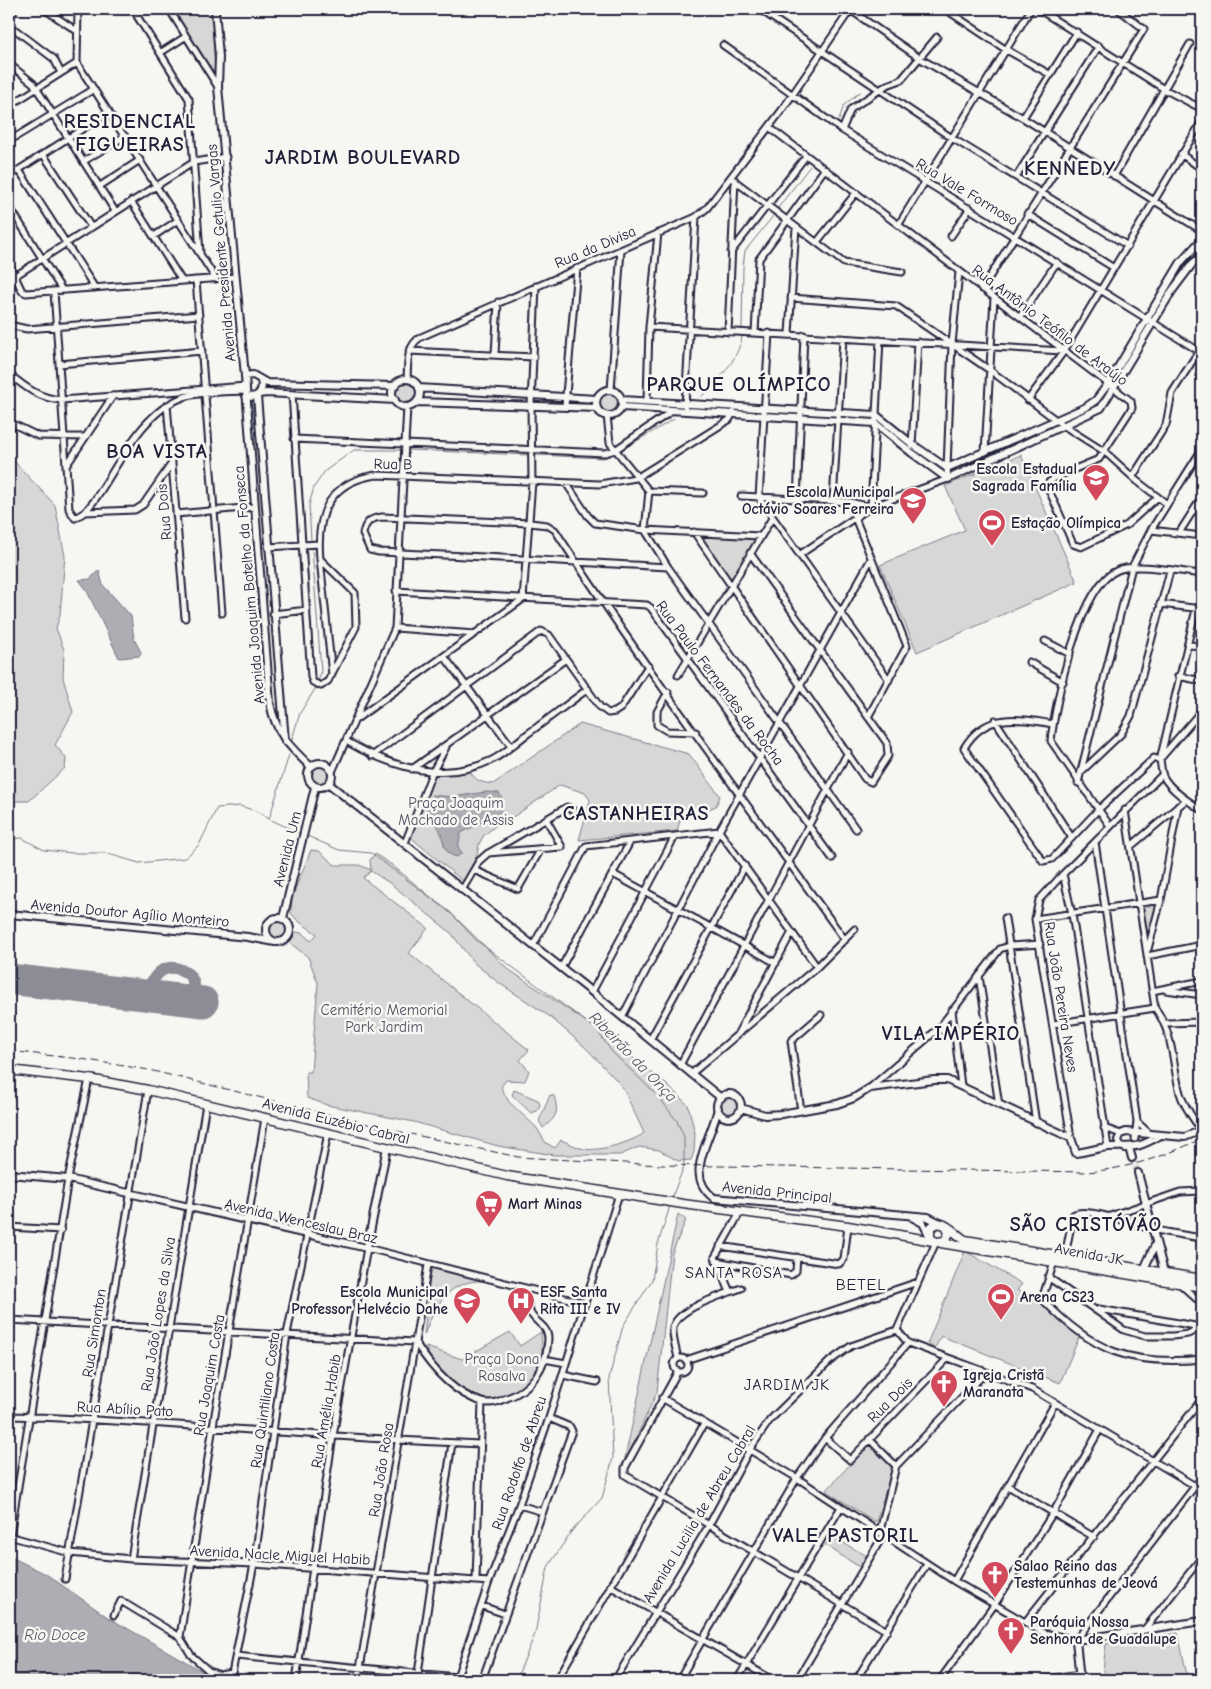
<svg xmlns="http://www.w3.org/2000/svg" width="1211" height="1689" font-family="'Comic Neue',sans-serif">
<rect width="100%" height="100%" fill="#f6f6f2"/>
<filter id="ink" filterUnits="userSpaceOnUse"><feTurbulence type="fractalNoise" baseFrequency=".02" numOctaves="2"/><feDisplacementMap in="SourceGraphic" scale="10" xChannelSelector="R" yChannelSelector="G"/><feConvolveMatrix kernelMatrix="1 2 1 2 8 2 1 2 1" color-interpolation-filters="sRGB"/></filter>
<g filter="url(#ink)">
<path fill="#d7d7d7" stroke="#7c7c89" fill-rule="evenodd" d="M171,9H212L215,75L212,74Z
M396 393a10 10 0 1 1 20 0a10 10 0 1 1-20 0Z
M599 403a10 10 0 1 1 20 0a10 10 0 1 1-20 0Z
M1021,455L1077,582L917,652L880,565L965,530L945,486Z
M9,456L55,505L65,556L60,615L56,628L64,650L63,678L73,712L55,745L66,758L65,768L29,801H18L9,805Z
M699,535L756,539L731,580Z
M580,724L689,754L720,796L716,806L704,811L682,814L677,831L579,840L590,800L585,793L560,785L507,821L504,819L484,835L479,844L477,855L464,882L409,836L433,774L470,771C475,781 483,783 493,784Z
M309 776a11 11 0 1 1 22 0a11 11 0 1 1-22 0Z
M311,850L319,851L335,865H359L371,870L370,860L375,854L392,865L455,917L508,969L600,1031L667,1085L688,1105L695,1133L694,1152L691,1160L678,1161L659,1150L639,1147L620,1155H554L498,1146L414,1122L327,1105L307,1098L306,1072H311L318,983L308,957L286,940L295,932L302,933L311,941L317,934L297,920L291,913L292,897ZM371,871L391,884L451,933L474,963L499,983L549,1016L586,1048L622,1086L644,1133C633,1142 598,1152 584,1149C576,1147 569,1143 561,1140L555,1148L546,1143L536,1127L509,1102L501,1087L506,1080L525,1081L529,1071L520,1060L529,1050L409,953L428,928L363,878Z
M1157,903L1148,941L1140,905Z
M267 930a11 11 0 1 1 22 0a11 11 0 1 1-22 0Z
M514,1090L538,1100L540,1105L537,1111L531,1113L512,1095Z
M550,1095L554,1096C559,1112 557,1117 543,1128L539,1121Z
M719 1106a10 10 0 1 1 20 0a10 10 0 1 1-20 0Z
M1145,1206L1152,1226L1114,1218Z
M678,1214L686,1220L672,1253L657,1392L623,1467Z
M965,1251L1022,1284L1017,1290L1036,1302L1039,1298L1080,1335L1060,1383L941,1336L935,1348L927,1344Z
M431,1268L484,1281C449,1279 435,1306 424,1335Z
M510,1332L520,1346L541,1332C542,1343 543,1353 540,1363C533,1384 503,1404 481,1398C473,1395 464,1389 457,1385C442,1376 431,1364 426,1347L462,1359Z
M869,1443L893,1467L876,1522L826,1491Z
M831,1536L867,1556L861,1568L825,1545Z
M1178,1633L1188,1680H1104L1103,1670L1106,1644Z"/>
<path fill="#adadb3" stroke="#757583" d="M99,570L103,585L131,616L134,639L141,652L140,656L119,658L86,589L79,580L90,579Z
M486,792L499,793C504,801 504,807 498,814L461,833L458,847L462,853L457,857C434,853 452,820 422,822L432,795L452,797Z
M9,1556L46,1574L109,1618L218,1680H9Z"/>
<g fill="none" stroke-linecap="round" stroke-linejoin="round">
<path stroke="#757583" stroke-width="1" d="M839,120L844,105L860,92
M778,208L810,166
M742,329L743,267L745,251L774,215
M702,396C718,381 738,360 742,337
M408,450L528,455
M620,451L674,419
M536,455L604,458L613,454
M311,540L309,505L314,487L325,471L354,450H400
M312,548L321,671L318,682
M292,739L300,713L317,686
M269,819L289,755
M305,835L339,850L371,853L450,912L476,940L596,1029L612,1052L658,1096L677,1121L684,1137V1166L671,1200
M9,839L22,838L44,850L72,853H105L139,863L185,858L199,845L217,808L240,806L256,811L269,819L302,834
M516,1680L535,1634L548,1567L571,1532L602,1498L613,1458L609,1378L623,1326L652,1280L658,1244L670,1206"/>
<path stroke="#8c8c96" stroke-width="12" d="M134,994C155,988 150,977 163,970C175,964 192,972 194,985C195,990 193,996 192,1001"/>
<path stroke="#8c8c96" stroke-width="31" d="M9,979L203,1002"/>
<path stroke="#cccccd" stroke-width="6" stroke-dasharray="6 3" stroke-linecap="butt" d="M1132,1158L1138,1173"/>
<defs>
<path id="minor" d="M44,9L77,31
M136,9L137,16L189,99L200,253
M169,9L218,87
M759,9L952,138L1128,246
M849,9L921,59L1023,118L1202,231
M945,9L1005,49L1051,75
M1038,9L1164,89L1202,109
M9,18L15,9
M9,25L54,59L61,73
M723,45L842,130L1202,353
M160,53L185,37
M77,63L216,279
M9,64L33,83L115,211
M9,106L77,63L78,9
M1023,118L1077,32
M769,127L1131,401L1132,408L1099,459L1058,476L1049,482V490L1073,544L1081,547L1127,525L1158,497
M842,130L851,109L887,85L901,80L937,37
M9,141L94,89
M43,154L91,227
M1181,154L1202,169
M84,161L125,136
M19,170L95,288
M9,176L109,112
M1114,176L1190,44
M1016,177L1099,46
M731,178L844,263L902,272
M100,186L140,160
M131,201L182,281
M9,206L62,290
M1027,214L1114,268
M899,224L1031,9
M154,236L178,220
M951,236L970,208
M817,242L855,194
M731,252L806,156
M9,264L22,291L26,293L236,277
M15,276L194,162L226,157
M196,280L222,613
M982,289L1144,29L1118,9
M54,291L69,509L75,518L85,512L94,501C119,465 141,412 184,397C203,391 226,392 246,391
M791,298L896,306L991,371L1064,426L1105,452L1137,481L1167,504
M1020,317L1057,262
M9,325L27,329L199,315
M649,327L1063,351
M728,332L735,180
M755,333L759,259L824,170
M769,333L759,498L889,680
M789,334L796,227
M409,351L534,357
M495,354L498,302
M59,364L202,351
M9,374C26,388 39,398 61,400L246,386
M407,379C408,364 406,346 421,337L696,217L707,208L782,110L851,9
M611,390L621,250
M292,394L311,677L313,682L321,686L328,681L356,627L355,593L320,559C316,515 328,482 376,475L600,484L636,478L729,420L734,412
M647,400L649,327L658,233
M1028,400L1064,351L1202,121
M167,405L185,618
M565,406L577,268
M685,406L696,217
M607,416L610,443L649,491L703,493
M9,422L38,436L85,437
M294,439L605,453L615,450L672,411
M912,446L918,342
M985,452L994,298
M66,466L113,396
M1133,476L1166,425L1172,393L1202,346
M566,483L588,516L595,523L645,530L760,536
M649,491L645,530L668,567L856,829
M741,496L850,502L871,507
M797,501L804,335
M833,501L843,338
M850,502L855,518L907,646L868,717
M871,507L880,340
M85,512L135,510L143,505L172,463
M176,514L255,507
M1151,530L1202,536
M694,532L865,779L871,782L888,756L887,743L750,553
M1179,533L1202,497
M268,547L319,544
M799,555L871,507L948,479L947,468L952,344L959,272
M320,559L332,675
M668,567C571,562 475,556 379,552L370,550L363,534C365,523 370,518 382,517L530,523L547,525L555,530C646,670 747,804 845,940
M396,591L647,605L651,608L832,858
M1160,604L1202,609
M1196,609L1160,760C1161,764 1161,771 1163,776C1170,790 1189,802 1202,810
M273,614L307,610
M395,628L475,634
M1045,641L1070,654
M1189,645L1202,646
M444,656L511,746
M1029,662L1063,682
M678,675L772,518
M1178,676L1202,681
M668,692L657,712V725L667,731L696,732
M355,720L523,599L532,482L531,405L536,286
M995,720L1072,838
M1053,724C1017,718 985,712 964,748L1043,861L1052,859L1098,810L1154,758L1160,760
M346,741C391,767 442,784 492,760C504,754 515,743 526,735C547,720 567,704 588,689
M372,756L541,631L549,635L600,707L608,713L615,712L621,708L648,666
M1160,759L1202,710
M412,769L566,659
M1082,771L1121,734L1131,716L1170,571
M332,772L395,628L407,407
M1078,783L1132,567L1151,530L1202,449
M1125,810L1155,1008C1174,1034 1172,1063 1180,1093C1184,1107 1193,1118 1201,1130
M1110,826L1051,741C1055,703 1080,584 1118,570C1138,562 1180,572 1202,574
M1095,842L1137,1121L1135,1139
M405,843L432,773L446,747
M1131,846L1186,800
M488,853L562,847L546,819
M474,870L518,889L541,849
M613,874L776,963
M1063,874L1072,914L1108,1147
M462,890L479,861L487,854L567,807L574,811
M1005,918L1036,1123
M1035,919L1161,900
M533,946L586,846L719,831L817,967
M1148,949L1161,900L1178,806
M1147,956L1202,945
M561,968L630,842
M979,976L999,1105
M1166,990L1202,995
M1152,991L1202,981
M592,992L674,838
M952,1010L961,1086
M622,1017L719,831L871,559
M1166,1023L1202,1022
M1053,1024L1155,1008
M939,1028L955,1039
M738,1033L792,932
M650,1040L745,866
M680,1065L848,752
M691,1074L817,967L855,929
M870,1088L939,1028L1000,949L1009,946L1040,944
M9,1097L12,1070
M801,1111L791,1041L821,1015
M1137,1122L1149,1133
M1104,1128L1121,1134
M1071,1138L1035,919L1039,900L1063,874L1162,775
M1110,1216L1180,1192L1202,1191
M9,1227L61,1230
M720,1246L839,1264L844,1259L848,1226
M1065,1256L1073,1215C1085,1205 1140,1227 1156,1230C1171,1233 1187,1236 1202,1238
M716,1261L791,1275L796,1271L797,1257
M1054,1262L1042,1299C1093,1352 1130,1366 1202,1359
M1048,1277L1124,1330L1145,1336H1173L1188,1334L1202,1327
M1180,1284L1202,1304
M730,1292L715,1257L741,1211
M1099,1309L1201,1327
M9,1320L415,1342C430,1366 452,1393 482,1402C489,1404 498,1402 504,1399C531,1391 547,1367 548,1339C548,1326 537,1324 531,1314C527,1306 527,1297 525,1288
M897,1330L908,1343L1032,1389L1202,1490
M897,1330L936,1242
M678,1358C676,1349 672,1337 673,1328C676,1308 724,1295 741,1288
M674 1365a7 7 0 1 1 14 0a7 7 0 1 1-14 0Z
M544,1359L566,1363
M686,1360L918,1282
M678,1371L625,1468V1475L887,1631
M563,1375L597,1382
M662,1398L797,1478L954,1581L1044,1633L1076,1640L1202,1477
M9,1416C166,1421 322,1438 480,1444
M825,1438L850,1460L948,1358
M869,1439L896,1466
M1008,1486L1094,1537
M519,1505L543,1512
M880,1531L896,1466L986,1372
M9,1536L70,1553L131,1559L254,1564L489,1582
M10,1536L68,1179L89,1079
M131,1559L206,1104
M65,1579L148,1090
M476,1580L482,1402
M954,1581L1055,1403
M610,1586L773,1680
M482,1606L505,1614
M114,1615L121,1601L180,1637L191,1655L209,1671L219,1675L232,1673L254,1564L287,1334L328,1133
M1026,1621L1202,1399
M1144,1630L1202,1557
M180,1637L213,1426L265,1118
M236,1656L457,1677
M296,1680L333,1436L367,1248L585,1303
M358,1680L428,1265
M417,1680L452,1443
M456,1680L489,1582L519,1505L549,1418L619,1194
M482,1680L572,1431L570,1427L549,1418
M557,1680L704,1424
M615,1680L709,1525L750,1449L770,1420L830,1361L851,1346L897,1330
M679,1680L797,1478L825,1438L908,1343
M737,1680L841,1507
M797,1680L884,1534
M856,1680L927,1564
M940,1680L995,1604L1053,1513L1099,1431
M1042,1680L1079,1674"/>
<path id="tertiary" d="M215,9L219,57L218,87L245,376L270,703C276,734 289,746 311,767
M245,376L253,375L267,383L395,386
M392 393a14 14 0 1 1 28 0a14 14 0 1 1-28 0Z
M419,388L596,399
M596 403a13 13 0 1 1 26 0a13 13 0 1 1-26 0Z
M259,394L267,393L395,400
M246,396C257,399 264,392 261,381
M257,396L285,741
M622,400L876,415L912,444L947,468L1086,407L1096,400L1108,384L1181,262L1202,239
M417,402L597,408
M622,407L875,423L912,453L948,479L1101,408L1172,291L1193,263L1202,256
M308 775a12 12 0 1 1 24 0a12 12 0 1 1-24 0Z
M329,784L592,992L721,1098
M9,914L248,937L275,942
M266 930a12 12 0 1 1 24 0a12 12 0 1 1-24 0Z
M283,918L315,787
M717 1106a12 12 0 1 1 24 0a12 12 0 1 1-24 0Z
M718,1108C712,1139 682,1175 714,1198L928,1217L940,1223
M741,1108L765,1115L781,1114L837,1104L854,1098L870,1088L934,1080H947L1071,1138L1076,1153C1086,1152 1097,1148 1108,1147C1133,1146 1135,1150 1159,1136
M1125,1148L1120,1145L1118,1140L1121,1134L1126,1132L1185,1137L1202,1130
M1129,1148L1132,1158
M1138,1173L1164,1272
M9,1174L68,1179L367,1248L387,1147
M912,1217L923,1223L929,1235
M1144,1269L1156,1243
M1080,1680L1076,1640L1202,1621"/>
<path id="primary" d="M9,1070L89,1079L148,1090L507,1176L683,1204L848,1226L933,1241
M947,1227L949,1233L945,1241L936,1242L930,1238V1229C941,1214 954,1234 965,1240L1202,1279
M941,1243L1202,1287"/>
</defs>
<use href="#minor" stroke="#22223b" stroke-width="9"/>
<use href="#tertiary" stroke="#22223b" stroke-width="10"/>
<use href="#primary" stroke="#22223b" stroke-width="11"/>
<use href="#minor" stroke="#f6f6f2" stroke-width="5"/>
<use href="#tertiary" stroke="#f6f6f2" stroke-width="6"/>
<use href="#primary" stroke="#f6f6f2" stroke-width="8"/>
<path stroke="#22223b" stroke-width="1" stroke-dasharray="8 4" stroke-linecap="butt" d="M9,1051L81,1059L149,1070L392,1130L518,1157L660,1165L1087,1172C1126,1169 1168,1156 1202,1138"/>
</g>
</g>
<defs>
<symbol id="school-pin" viewBox="-11 -11 22 30"><path d="M0 17L-7.5 6A9.5 9.5 0 1 1 7.5 6Z" fill="#d1495b" stroke="#f6f6f2"/><path d="M0-5L7-2L0 1L-7-2ZM-4 1L0 2.5L4 1V4Q0 6-4 4Z" fill="#fff"/></symbol>
<symbol id="stadium-pin" viewBox="-11 -11 22 30"><path d="M0 17L-7.5 6A9.5 9.5 0 1 1 7.5 6Z" fill="#d1495b" stroke="#f6f6f2"/><path d="M0-5a6.5 5 0 1 0 0 10a6.5 5 0 1 0 0-10ZM-3.5-1.8h7v3.6h-7Z" fill="#fff"/></symbol>
<symbol id="supermarket-pin" viewBox="-11 -11 22 30"><path d="M0 17L-7.5 6A9.5 9.5 0 1 1 7.5 6Z" fill="#d1495b" stroke="#f6f6f2"/><path d="M-6-5.5h2.5l.6 2H6L4.5 2H-2.5L-4.4-4H-6ZM-1.5 3.2a1.3 1.3 0 1 0 .1 0ZM3 3.2a1.3 1.3 0 1 0 .1 0Z" fill="#fff"/></symbol>
<symbol id="hospital-pin" viewBox="-11 -11 22 30"><path d="M0 17L-7.5 6A9.5 9.5 0 1 1 7.5 6Z" fill="#d1495b" stroke="#f6f6f2"/><path d="M-5-5h3v3.5h4V-5h3V5h-3V1.5h-4V5h-3Z" fill="#fff"/></symbol>
<symbol id="church-pin" viewBox="-11 -11 22 30"><path d="M0 17L-7.5 6A9.5 9.5 0 1 1 7.5 6Z" fill="#d1495b" stroke="#f6f6f2"/><path d="M-1.2-6h2.4v3.5h3.3v2.4h-3.3V6h-2.4V-.1h-3.3v-2.4h3.3Z" fill="#fff"/></symbol>
</defs>
<g fill-rule="evenodd">
<use href="#school-pin" x="1080" y="462" width="32" height="43"/>
<use href="#school-pin" x="897" y="485" width="32" height="43"/>
<use href="#stadium-pin" x="976" y="507" width="32" height="43"/>
<use href="#supermarket-pin" x="473" y="1188" width="32" height="43"/>
<use href="#stadium-pin" x="985" y="1281" width="32" height="43"/>
<use href="#school-pin" x="451" y="1285" width="32" height="43"/>
<use href="#hospital-pin" x="505" y="1285" width="32" height="43"/>
<use href="#church-pin" x="928" y="1368" width="32" height="43"/>
<use href="#church-pin" x="979" y="1559" width="32" height="43"/>
<use href="#church-pin" x="995" y="1615" width="32" height="43"/>
</g>
<g text-anchor="middle" dominant-baseline="central" stroke-width="5" stroke-linejoin="round" paint-order="stroke">
<g font-size="15" fill="#22223b" stroke="#f6f6f2">
<text transform="translate(967 192) rotate(31)">Rua Vale Formoso</text>
<text transform="translate(595 247) rotate(-23)">Rua da Divisa</text>
<text transform="translate(221 253) rotate(-95)">Avenida Presidente Getulio Vargas</text>
<text transform="translate(1050 325) rotate(37)">Rua Antônio Teófilo de Araújo</text>
<text transform="translate(393 464) rotate(1)">Rua B</text>
<text transform="translate(164 512) rotate(-95)">Rua Dois</text>
<text transform="translate(249 585) rotate(-95)">Avenida Joaquim Botelho da Fonseca</text>
<text transform="translate(720 683) rotate(53)">Rua Paulo Fernandes da Rocha</text>
<text transform="translate(287 849) rotate(-76)">Avenida Um</text>
<text transform="translate(130 913) rotate(5)">Avenida Doutor Agílio Monteiro</text>
<text transform="translate(1061 997) rotate(81)">Rua João Pereira Neves</text>
<text transform="translate(336 1121) rotate(14)">Avenida Euzébio Cabral</text>
<text transform="translate(777 1192) rotate(6)">Avenida Principal</text>
<text transform="translate(301 1221) rotate(13)">Avenida Wenceslau Braz</text>
<text transform="translate(1089 1254) rotate(10)">Avenida JK</text>
<text transform="translate(158 1314) rotate(-81)">Rua João Lopes da Silva</text>
<text transform="translate(94 1333) rotate(-81)">Rua Simonton</text>
<text transform="translate(209 1375) rotate(-80)">Rua Joaquim Costa</text>
<text transform="translate(265 1400) rotate(-82)">Rua Quintiliano Costa</text>
<text transform="translate(890 1400) rotate(-45)">Rua Dois</text>
<text transform="translate(125 1409) rotate(3)">Rua Abílio Pato</text>
<text transform="translate(326 1411) rotate(-80)">Rua Amélia Habib</text>
<text transform="translate(519 1463) rotate(-71)">Rua Rodolfo de Abreu</text>
<text transform="translate(381 1470) rotate(-81)">Rua João Rosa</text>
<text transform="translate(699 1514) rotate(-59)">Avenida Lucilia de Abreu Cabral</text>
<text transform="translate(280 1555) rotate(3)">Avenida Nacle Miguel Habib</text>
</g>
<g font-size="15" font-weight="bold" fill="#22223b" stroke="#f6f6f2" text-anchor="start">
<text x="1077" y="469" text-anchor="end">Escola Estadual<tspan x="1077" dy="17">Sagrada Família</tspan></text>
<text x="894" y="492" text-anchor="end">Escola Municipal<tspan x="894" dy="17">Octávio Soares Ferreira</tspan></text>
<text x="1011" y="523">Estação Olímpica</text>
<text x="508" y="1204">Mart Minas</text>
<text x="448" y="1292" text-anchor="end">Escola Municipal<tspan x="448" dy="17">Professor Helvécio Dahe</tspan></text>
<text x="540" y="1292">ESF Santa<tspan x="540" dy="17">Rita III e IV</tspan></text>
<text x="1020" y="1297">Arena CS23</text>
<text x="963" y="1375">Igreja Cristã<tspan x="963" dy="17">Maranata</tspan></text>
<text x="1014" y="1566">Salao Reino das<tspan x="1014" dy="17">Testemunhas de Jeová</tspan></text>
<text x="1030" y="1622">Paróquia Nossa<tspan x="1030" dy="17">Senhora de Guadalupe</tspan></text>
</g>
<g font-size="15" fill="#4f4f62" stroke="#f6f6f2">
<text x="456" y="803">Praça Joaquim<tspan x="456" dy="17">Machado de Assis</tspan></text>
<text x="384" y="1010">Cemitério Memorial<tspan x="384" dy="17">Park Jardim</tspan></text>
<text x="502" y="1359">Praça Dona<tspan x="502" dy="17">Rosalva</tspan></text>
</g>
<g font-size="16" font-style="italic" fill="#535365" stroke="#f6f6f2">
<text transform="translate(633 1057) rotate(46)">Ribeirão da Onça</text>
<text x="55" y="1635">Rio Doce</text>
</g>
<g font-size="16" letter-spacing="1" fill="#22223b" stroke="#f6f6f2">
<text x="734" y="1273">SANTA ROSA</text>
<text x="861" y="1285">BETEL</text>
<text x="787" y="1385">JARDIM JK</text>
</g>
<g font-size="20" font-weight="bold" letter-spacing="1" fill="#22223b" stroke="#f6f6f2">
<text x="130" y="121">RESIDENCIAL<tspan x="130" dy="23">FIGUEIRAS</tspan></text>
<text x="363" y="157">JARDIM BOULEVARD</text>
<text x="1070" y="168">KENNEDY</text>
<text x="739" y="384">PARQUE OLÍMPICO</text>
<text x="157" y="451">BOA VISTA</text>
<text x="636" y="813">CASTANHEIRAS</text>
<text x="951" y="1033">VILA IMPÉRIO</text>
<text x="1086" y="1224">SÃO CRISTÓVÃO</text>
<text x="846" y="1535">VALE PASTORIL</text>
</g>
</g>
<rect width="1211" height="1689" fill="none" stroke="#f6f6f2" stroke-width="30"/>
<rect x="15" y="15" width="1181" height="1659" fill="none" stroke="#22223b" stroke-width="2" filter="url(#ink)"/>
</svg>
